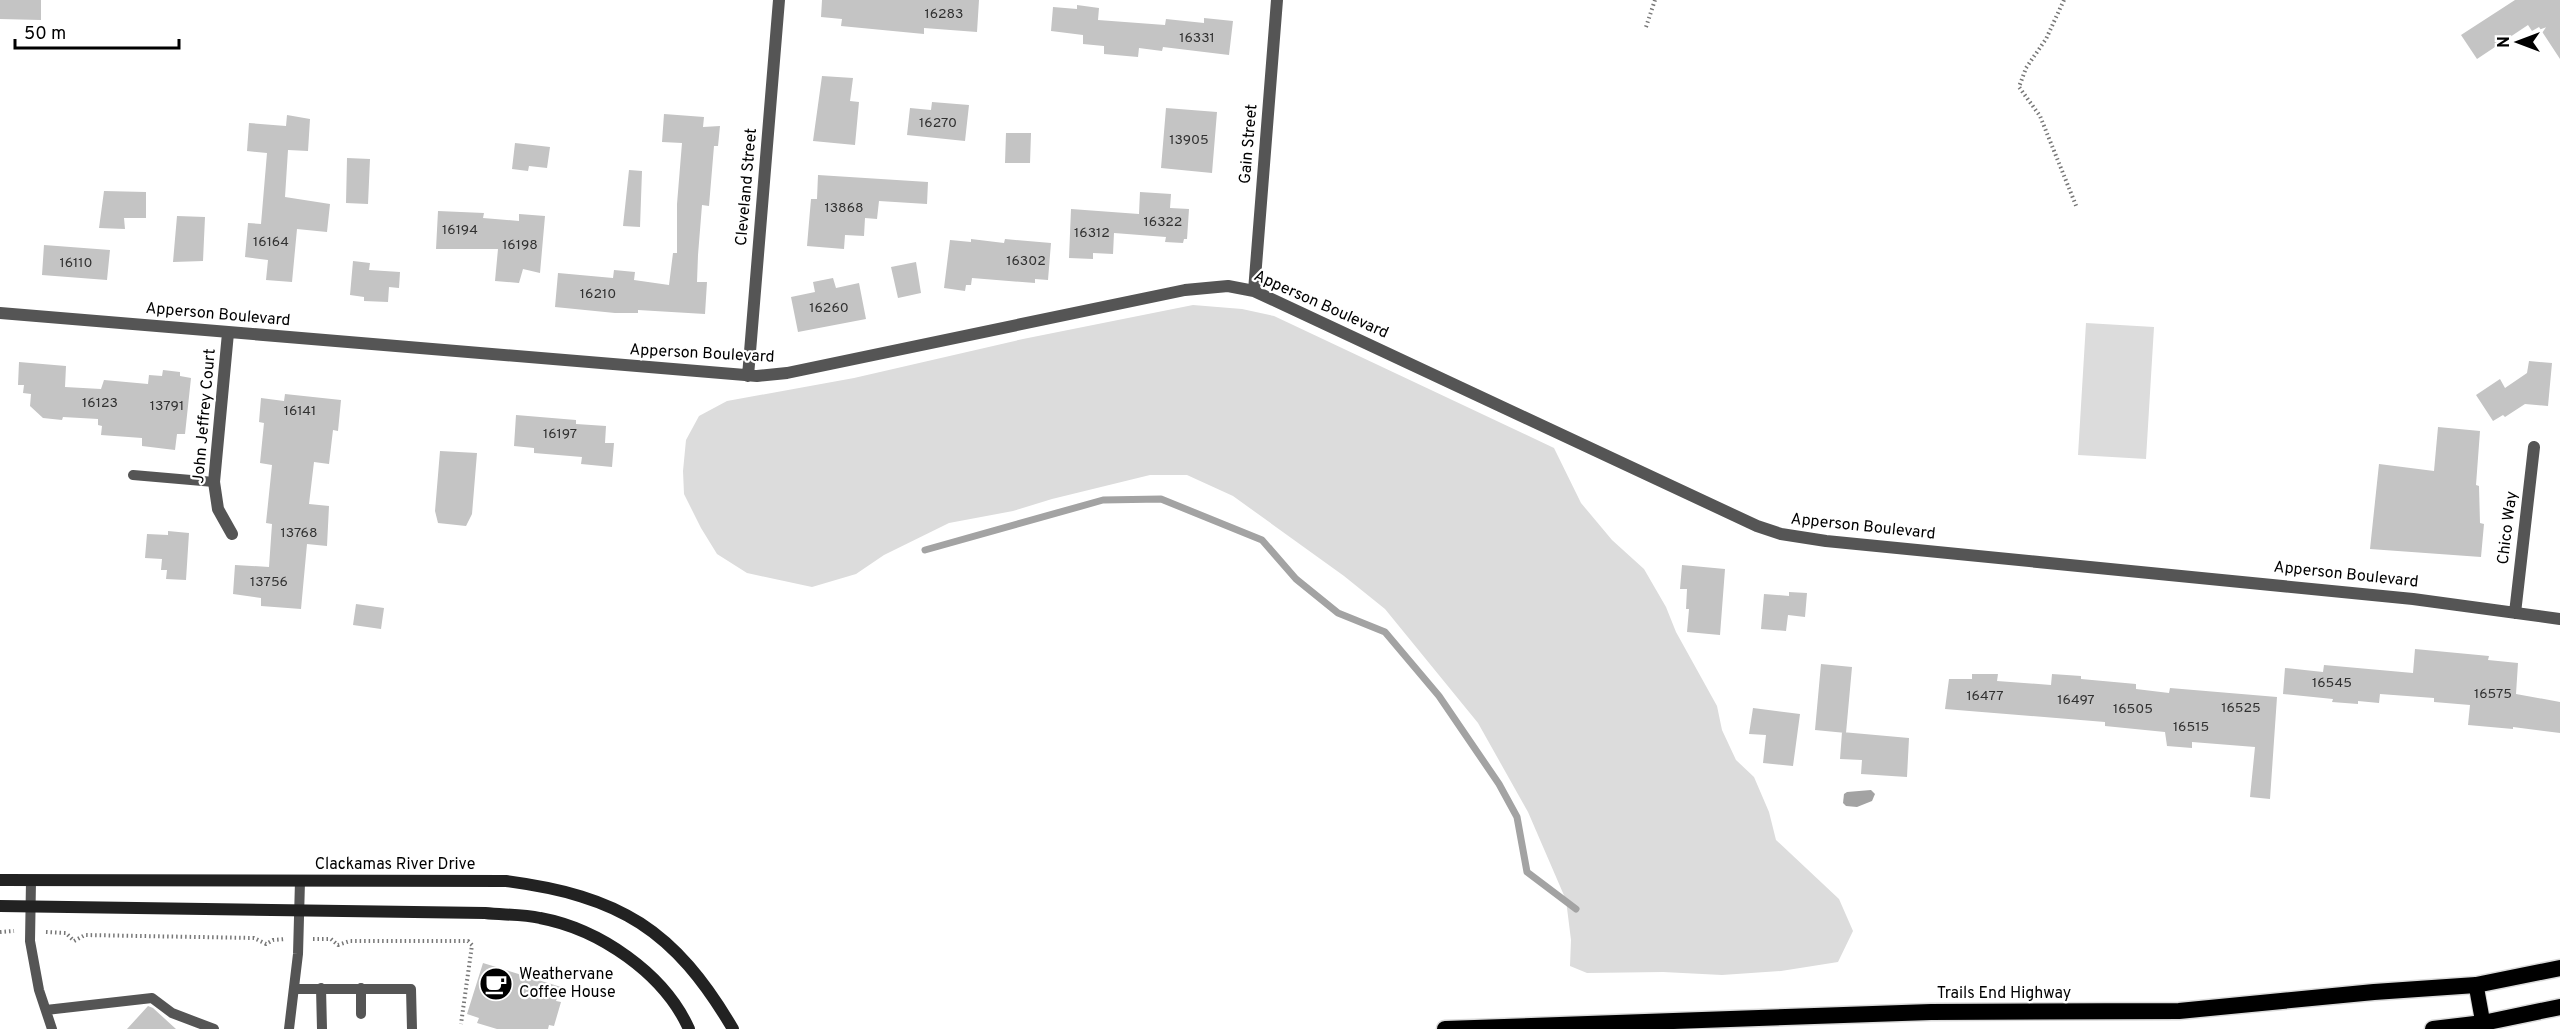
<svg xmlns="http://www.w3.org/2000/svg" width="2560" height="1029" font-family="Overpass,sans-serif">
<rect width="100%" height="100%" fill="#fff"/>
<path fill="#dcdcdc" d="M1193,305L1242,309L1274,316L1554,448L1581,503L1612,540L1644,569L1666,607L1676,632L1717,706L1722,730L1736,760L1754,777L1769,812L1776,840L1839,899L1853,931L1838,962L1781,971L1722,975L1663,972L1587,973L1570,966L1571,940L1566,900L1528,812L1478,723L1385,609L1344,576L1233,496L1187,475H1150L1052,499L1013,511L949,523L884,555L856,574L812,587L747,573L717,554L701,528L684,494L683,471L686,440L699,416L727,401L854,378L1023,339Z
M2086,323L2154,327L2146,459L2078,455Z"/>
<path fill="#a3a3a3" d="M1871,790L1875,794L1872,801L1857,807L1846,806L1843,803L1844,794L1847,792Z"/>
<g fill="none" stroke-linecap="round" stroke-linejoin="round">
<path stroke="#a3a3a3" stroke-width="7" d="M925,550L1103,500L1161,499L1262,540L1296,579L1338,613L1385,632L1439,696L1499,784L1517,817L1527,872L1576,909"/>
</g>
<path fill="#c4c4c4" d="M0,0H41V20L0,19Z
M822,0H979L977,32L924,28V34L841,26L842,19L821,17Z
M2515,0H2560V59L2539,27L2532,31L2528,25L2477,59L2461,35Z
M1077,5L1099,8L1098,20L1165,25L1166,19L1204,23V18L1233,21L1229,55L1163,47L1162,51L1139,48L1138,57L1104,54V46L1083,44V35L1051,31L1053,7L1077,9Z
M822,76L853,78L850,101L859,102L855,145L813,141Z
M932,102L969,105L965,141L907,135L910,108L931,110Z
M1166,108L1217,112L1212,173L1161,168Z
M664,114L704,117L703,127L720,126L718,146H714L709,206L702,205L698,255L697,282H707L705,314L638,310V313H615L555,307L558,273L613,278L614,270L635,272L634,280L669,285L673,253H677V204L682,143L662,142Z
M287,115L310,119L308,151L288,150L285,197L330,204L327,232L297,229L292,282L266,280L268,260L245,257L248,223L261,224L267,153L247,151L249,123L286,126Z
M1006,133H1031L1030,163H1005Z
M515,143L550,147L547,168L529,166L528,171L512,169Z
M347,158L370,159L368,204L346,203Z
M629,170L642,171L640,227L623,226Z
M818,175L928,182L927,204L879,201L877,219L865,218L864,236L845,235L844,249L807,246L811,199H817Z
M104,191L146,192V218H124L125,229L99,228Z
M1140,192L1171,194L1170,208L1189,209L1187,239H1184L1183,243L1165,242L1166,237L1114,233L1113,254L1093,253V259L1069,258L1071,209L1139,214Z
M438,211L484,213L483,218L519,221V214L545,216L540,273L523,269L519,283L495,281L498,249H436Z
M177,216L205,217L203,261L173,262Z
M971,239L1004,243L1005,239L1051,243L1048,280L1035,279V283L972,278L971,285H966L965,291L944,288L950,240L971,242Z
M44,245L110,250L107,280L42,275Z
M353,261L370,263L369,270L400,272L399,288L389,287L388,302L364,301V297L350,295Z
M916,262L921,293L898,298L891,267Z
M833,278L836,288L859,283L866,319L798,332L791,297L815,292L813,282Z
M2529,361L2552,363L2548,406L2525,404L2505,417L2503,415L2493,421L2476,395L2500,379L2505,388L2527,373Z
M19,362L66,366L65,387L101,389L104,380L148,384L149,375L162,376L163,370L180,372V376L191,378L185,434H177L175,450L142,446V438L101,435L102,426L98,425V419L63,417L62,420L43,418L30,406L31,394L23,393L24,385H18Z
M285,394L341,400L338,431L333,430L329,464L314,462L309,504L329,506L327,546L307,544L301,609L261,606V598L233,594L235,565L269,567L272,524L266,523L272,465L260,463L264,423L259,422L261,398L284,401Z
M516,415L576,420V424L606,426L605,443H614L612,467L581,464L582,457L534,453V448L514,446Z
M2438,427L2480,431L2476,485L2479,486L2480,523L2484,524L2481,557L2370,549L2379,464L2434,471Z
M440,451L477,453L472,514L466,526L438,523L435,511Z
M168,531L189,533L186,580L166,579L167,570H161L162,559L145,558L147,534L168,535Z
M1682,565L1725,569L1720,635L1687,632L1689,609H1686L1687,589H1680Z
M1789,592L1807,593L1805,617L1788,615L1786,631L1761,629L1764,594L1789,596Z
M356,604L384,608L381,629L353,625Z
M2415,649L2489,656L2488,660L2518,663L2516,694L2560,702V733L2513,727V729L2468,725L2470,705L2434,702V698L2380,694L2379,703L2358,701V704L2332,702L2333,699L2283,694L2285,668L2323,672L2324,665L2413,673Z
M1821,664L1852,667L1846,733L1815,730Z
M1972,674H1998L1997,681L2051,685L2052,674L2081,676V679L2136,684V689L2169,693L2170,688L2277,697L2270,799L2250,797L2255,747L2192,742V748L2167,746L2165,732L2105,726V722L1945,709L1949,679H1972Z
M1753,708L1800,714L1793,766L1763,763L1766,735L1749,734Z
M1842,732L1909,738L1907,777L1861,774L1862,760L1840,759Z
M483,963L561,987L556,1001L561,1002L554,1026L549,1025L548,1029H497L477,1023L479,1018L467,1014Z
M148,1006L153,1008L176,1029H127Z"/>
<g fill="none" stroke-linecap="round" stroke-linejoin="round">
<defs>
<path id="primary" d="M2476,985L2484,1029"/>
<path id="trunk" d="M1445,1029L1931,1012L2179,1011L2374,992L2476,985L2560,968
M2433,1029L2483,1023L2560,1007"/>
</defs>
<use href="#primary" stroke="#dbdbdb" stroke-width="17"/>
<use href="#trunk" stroke="#dbdbdb" stroke-width="19"/>
<path stroke="#777" stroke-width="4" stroke-dasharray="1.5 3" stroke-linecap="butt" d="M2064,0L2046,39L2026,68L2019,87L2040,116L2077,208
M1646,27L1655,0
M0,932L14,931
M46,932L66,933L74,941L85,935L254,938L266,944L273,940L285,939
M313,939H331L338,945L350,941H468L472,945L461,1024"/>
<path stroke="#555" stroke-width="10" d="M133,475L214,482
M31,881L30,941L39,990L52,1029
M321,988L322,1029
M361,988V1014
M294,989H411L412,1029
M46,1010L152,998L172,1013L214,1029
M289,1029L298,954L300,881"/>
<path stroke="#555" stroke-width="12" d="M1254,291L1277,0
M0,313L757,376L787,373L1185,290L1228,286L1254,291L1757,526L1781,534L1826,541L2413,599L2560,619
M228,333L214,482L218,509L232,534
M748,376L779,0
M2515,613L2534,447"/>
<path stroke="#222" stroke-width="12" d="M0,880L506,881C620,896 674,929 733,1029
M0,906L485,913C503,915 522,914 540,918C599,929 664,973 689,1029"/>
<use href="#primary" stroke="#000" stroke-width="15"/>
<use href="#trunk" stroke="#000" stroke-width="16"/>
</g>
<defs>
<symbol id="cafe-disc" viewBox="-11 -11 22 22"><circle r="9.5" fill="#000" stroke="#fff"/><path d="M-5.5-4.5H6V0H3Q3 3.5 0 3.5H-2.5Q-5.5 3.5-5.5 0ZM3-3.2v2h1.7v-2ZM-6 4.5H4V6H-6Z" fill="#fff"/></symbol>
</defs>
<g fill-rule="evenodd">
<use href="#cafe-disc" x="477" y="965" width="38" height="38"/>
</g>
<g text-anchor="middle" dominant-baseline="central" stroke-width="4.5" stroke-linejoin="round" paint-order="stroke">
<g font-size="14" fill="#313131">
<text x="944" y="14">16283</text>
<text x="1197" y="38">16331</text>
<text x="938" y="123">16270</text>
<text x="1189" y="140">13905</text>
<text x="844" y="208">13868</text>
<text x="1163" y="222">16322</text>
<text x="460" y="230">16194</text>
<text x="1092" y="233">16312</text>
<text x="271" y="242">16164</text>
<text x="520" y="245">16198</text>
<text x="1026" y="261">16302</text>
<text x="76" y="263">16110</text>
<text x="598" y="294">16210</text>
<text x="829" y="308">16260</text>
<text x="100" y="403">16123</text>
<text x="167" y="406">13791</text>
<text x="300" y="411">16141</text>
<text x="560" y="434">16197</text>
<text x="299" y="533">13768</text>
<text x="269" y="582">13756</text>
<text x="2332" y="683">16545</text>
<text x="2493" y="694">16575</text>
<text x="1985" y="696">16477</text>
<text x="2076" y="700">16497</text>
<text x="2241" y="708">16525</text>
<text x="2133" y="709">16505</text>
<text x="2191" y="727">16515</text>
</g>
<g font-size="16" fill="#000" stroke="#fff">
<text transform="translate(1249 144) rotate(-85)">Gain Street</text>
<text transform="translate(747 187) rotate(-85)">Cleveland Street</text>
<text transform="translate(1321 305) rotate(24)">Apperson Boulevard</text>
<text transform="translate(218 315) rotate(5)">Apperson Boulevard</text>
<text transform="translate(702 354) rotate(3)">Apperson Boulevard</text>
<text transform="translate(205 416) rotate(-85)">John Jeffrey Court</text>
<text transform="translate(1863 527) rotate(6)">Apperson Boulevard</text>
<text transform="translate(2508 528) rotate(-83)">Chico Way</text>
<text transform="translate(2346 575) rotate(6)">Apperson Boulevard</text>
<text x="395" y="865">Clackamas River Drive</text>
<text x="2004" y="994">Trails End Highway</text>
</g>
<g font-size="16" fill="#000" stroke="#fff" text-anchor="start">
<text x="519" y="975">Weathervane<tspan x="519" dy="18">Coffee House</tspan></text>
</g>
</g>
<g transform="translate(2518 42) rotate(270)" stroke="#ffffff" stroke-width="4.5" paint-order="stroke">
<path d="M0-4.5L10 22L0 15L-10 22Z" fill="#000000"/>
<text y="-9" font-size="16" font-weight="bold" text-anchor="middle" fill="#000000">N</text>
</g>
<path d="M15 39v9h164v-9" fill="none" stroke="#000000" stroke-width="3"/>
<text x="24" y="39" font-size="18" fill="#000000" stroke="#ffffff" stroke-width="4.5" paint-order="stroke">50 m</text>
</svg>
